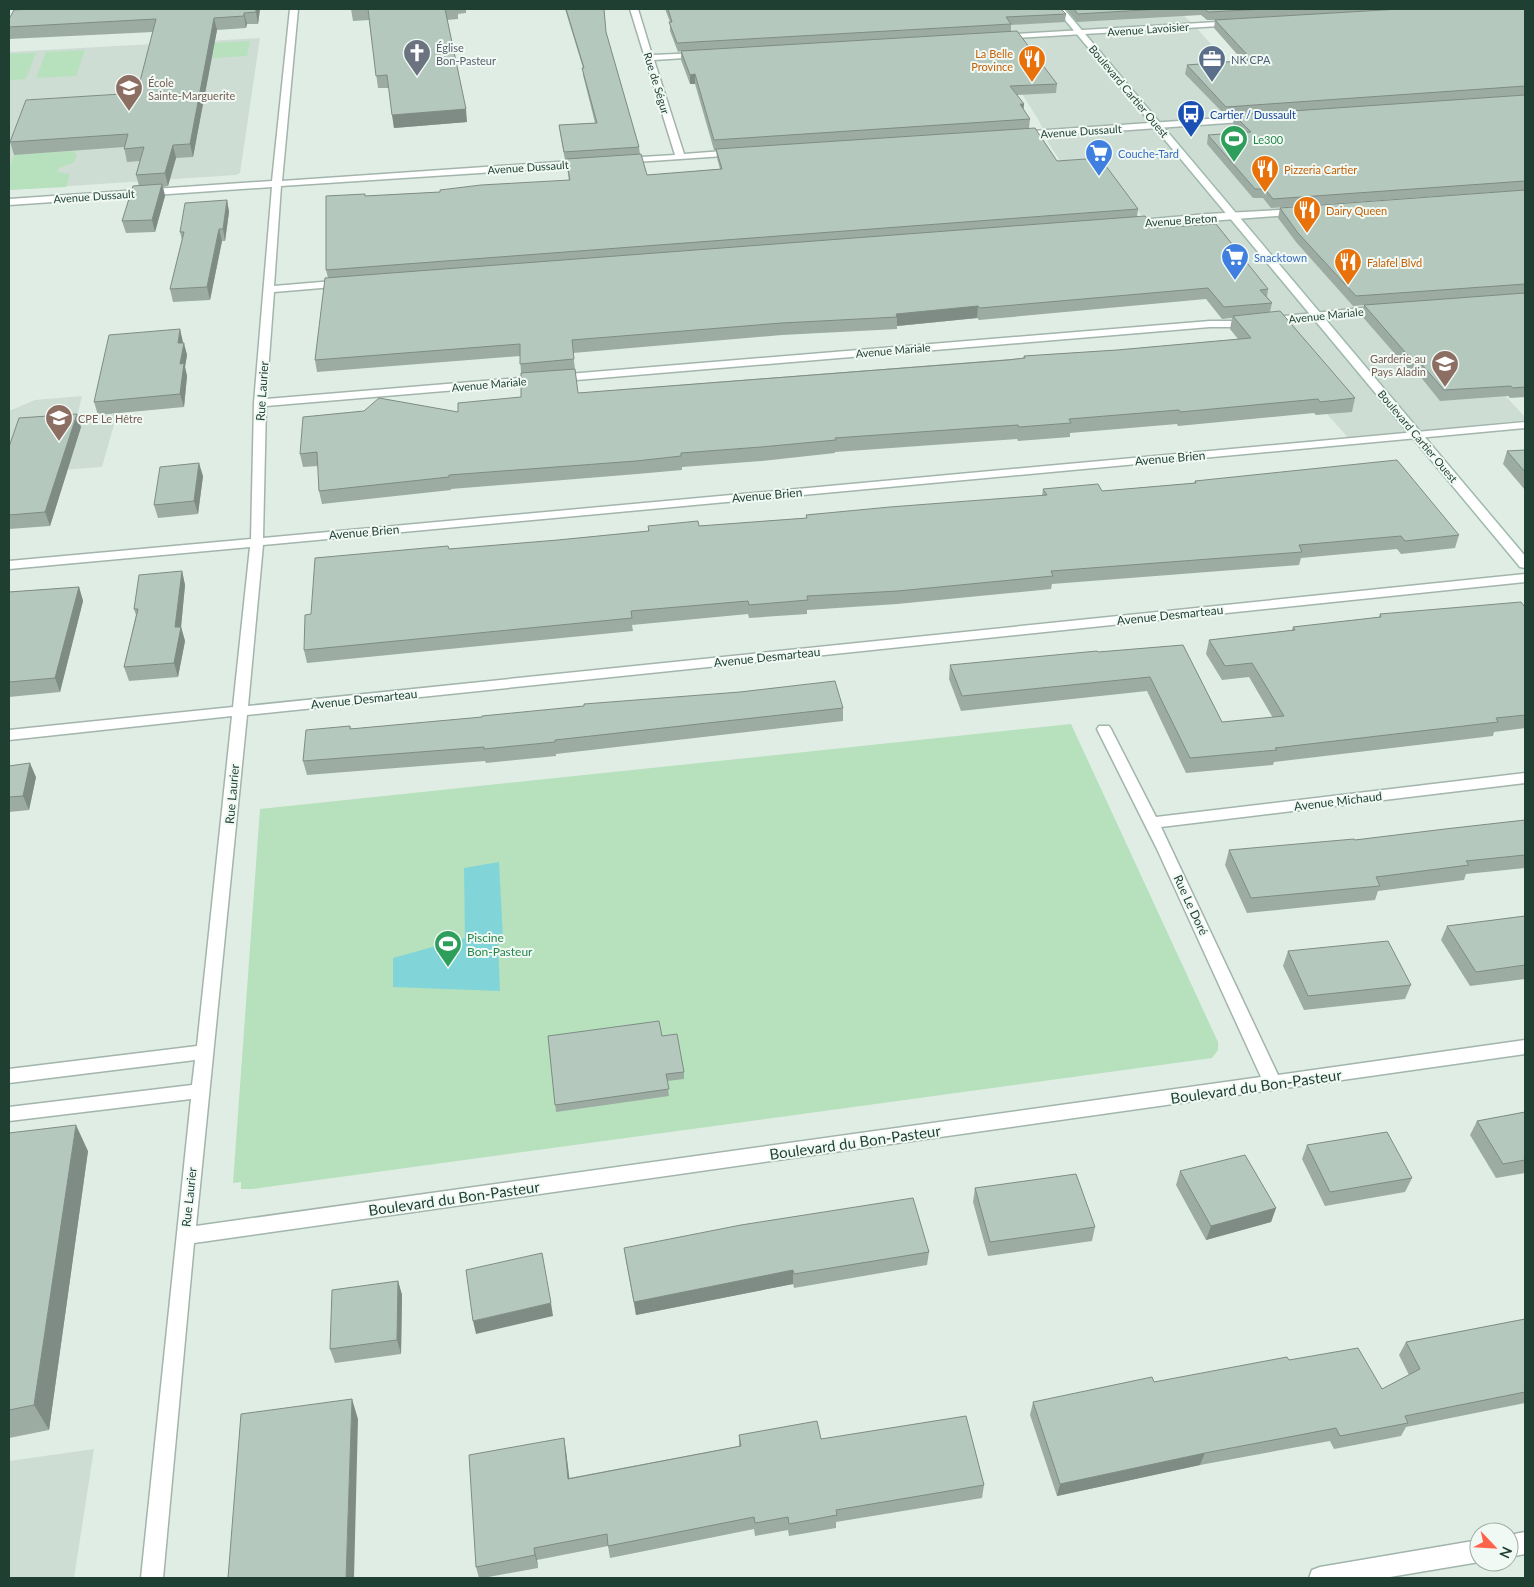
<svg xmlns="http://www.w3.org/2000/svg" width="1534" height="1587" font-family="Lato,sans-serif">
<rect width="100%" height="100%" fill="#e0ede5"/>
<path fill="#ceddd4" d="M969,9H1177L1195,26L1266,107L1218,111L1340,222L1439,324L1525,417V420L1380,435L1350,440L1244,319L1155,234L1139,212L1096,215L1049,144L1039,121Z
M260,38L240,173L236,175L9,190V52Z
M82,396L77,417L117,414L102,467L9,474V411L35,400Z
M94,1449L74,1578H9V1461Z"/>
<path fill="#b6e1bc" d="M250,41L247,56L157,61L162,46Z
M85,50L76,76L36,78L46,52Z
M36,53L26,79L9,80V54Z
M74,151L77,157L73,163L59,168L57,172L70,174L66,187L9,190V171L14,155Z
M1071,724L1218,1042V1050L1212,1058L252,1189H241V1182L233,1183L260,809Z"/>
<path fill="#81d5d8" d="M499,862L503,940L498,945L500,991L393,987V958L465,938L464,868Z"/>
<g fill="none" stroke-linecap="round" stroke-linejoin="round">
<defs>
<path id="street" d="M290,9H298L282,181L586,160L591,163L586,166L281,186L274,286L345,280L350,283L345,286L274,292L266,399L1210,321H1235L1382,306L1387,309L1382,312L1235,327H1210L266,406L263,538L1525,422V428L263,545L248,706L1525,574V582L247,715L196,1226L1261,1077L1157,849L1097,729L1099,726H1109L1111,729L1156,817L1525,773V783L1161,827L1278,1075L1525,1040V1054L194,1243L163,1578H141L191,1099L9,1121V1107L192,1085L195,1060L9,1083V1069L197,1046L232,716L9,740V730L233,707L250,547L9,569V561L251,539L254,403L272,187L9,205V199L272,181Z
M630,9H638L652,55L700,53L704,55L700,57L654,60L684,154L736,150L740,153L739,155L621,163L619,161L624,158L675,155Z
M1234,21H1237V25L1000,39L996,37L1000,35Z
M1252,116L1256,119L1255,121L1018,138L1014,135L1018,132Z
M1299,209L1302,210V214L1130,227L1125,224L1130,221L1207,214Z
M1525,1532V1554L1509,1557V1535Z
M1479,1540V1562L1384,1578H1309L1312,1570L1320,1567Z"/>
<path id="secondary" d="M1056,9H1064L1525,556V568L1520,567Z"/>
</defs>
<use href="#street" stroke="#a2b5ac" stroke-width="3"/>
<use href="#secondary" stroke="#9dbaac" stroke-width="3"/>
<use href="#street" fill="#fff" fill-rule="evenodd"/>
<use href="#secondary" fill="#fff" fill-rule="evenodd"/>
</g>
<path fill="#9caca3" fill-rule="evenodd" d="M20,9H260L258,24H247L246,28L217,30L193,157L176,158L168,186L163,187L165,196L155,232L126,233L122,221L139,186L136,175L140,161L127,162L124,147L14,155L10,142L137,93L153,32L9,39V19Z
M351,9H466V13L458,14V19L447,20L467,122L394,128L389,88H378L369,20L353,21Z
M529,9H552L529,10Z
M565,9H604L606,32L639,147L640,154L647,175L720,169L717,158L716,150H714L695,84H690L681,60V51L678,52L670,31V22L665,9H1061L1066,14L1065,22L1011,25V32L1057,84L1056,93L1017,95L1024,104L1023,110L1030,119L1029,128L1057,161L1138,209L1137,217L1154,228L1268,289L1267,297L1272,303L1270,312L1355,398L1352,412L1316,415L1314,413L1178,426L1177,424L1070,433V437L1018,441L1017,439L835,452V453L761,461L682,467V470L637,474L451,489V490L322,504L319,491L318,466L303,467L300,454L458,412L521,397V373L520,356L317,372L315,360L328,278L326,270L366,196L440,192L569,181L566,160H565L560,133L559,125L595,123L583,75V68ZM1206,299L1222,319L1232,318L1230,329L1238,339L1117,350L1024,356L1023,358L578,393L573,353L782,335L897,329V326L977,318L979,320Z
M1066,9H1525V397L1510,398L1508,396L1440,401L1415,370H1409L1361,315L1364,305L1353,306L1296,242L1278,218L1280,208L1511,191L1271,208L1263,198H1253L1207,144L1208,135L1241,133L1233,124L1234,115H1225L1185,74L1187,65L1243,61L1214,28L1215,20H1207L1201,15L1077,22Z
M227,200L229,212L225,241H222L210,300L173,302L170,289L182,240L180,232Z
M183,342L187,355L185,367L187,376L184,407L98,415L94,402Z
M81,427L50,526L9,529V447Z
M1525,450V490L1503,464L1507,451Z
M203,476L198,514L158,518L154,505Z
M1195,481L1459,535L1455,548L1401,554L1397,549L1301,558L1299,565L1052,584L1051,589L897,604L807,610V614L749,618L748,614L632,625L633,631L307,663L304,650L311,614L449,549L558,540L648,531V526H699L806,518V515L1042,496L1043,489L1102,491L1194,483Z
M182,571L185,585L181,627L185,641L178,677L129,681L124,667L136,615L134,609Z
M79,587L83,601L60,692L9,697V592Z
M1525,607V728L1494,732L1493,736L1274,762L1273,765L1186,773L1147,691L961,711L949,679L950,665L1183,645L1222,722L1273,718L1249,677L1222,680L1206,654L1209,640L1292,630L1293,627L1379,617L1380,614Z
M843,708V721L556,754V756L486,763L485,761L307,775L303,761L350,726L351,729Z
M9,766L36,777L29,810L9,812Z
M1525,820V868L1466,874L1464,880L1378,891L1375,900L1247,913L1225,865L1229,850L1355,840Z
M1525,916V979L1470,986L1441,940L1447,926Z
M1288,951L1411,985L1405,999L1304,1010L1283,966Z
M548,1036H662L684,1072V1079L667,1081L669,1096L556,1112Z
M1525,1112V1173L1496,1178L1470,1135L1477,1121Z
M9,1133L88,1151L49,1430L9,1438Z
M1307,1145L1412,1178L1405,1192L1325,1206L1302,1159Z
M1180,1171L1276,1208L1271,1222L1206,1240L1176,1185Z
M975,1188L1095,1227L1092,1241L988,1256L973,1202Z
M624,1248L929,1252L927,1265L794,1288L793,1284L636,1315L626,1261Z
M398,1281L402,1295L401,1354L335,1363L330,1349Z
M1525,1319V1403L1406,1427L1401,1436L1334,1449L1330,1441L1200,1465L1057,1496L1030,1415L1033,1402L1289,1360L1382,1389L1409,1375L1399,1355L1406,1342Z
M739,1435L821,1439L984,1485L982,1498L836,1522V1528L789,1536L788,1530L755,1536L754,1529L610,1558L608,1546L537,1560L538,1568L483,1578H479L476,1567L566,1451L569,1478L739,1446Z"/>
<path fill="#7f8c85" d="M256,9H260L258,24L256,12Z
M244,13L247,24L246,28L244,16Z
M214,18L217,30L193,157L190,144Z
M695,74V84H690V75Z
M1020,104H1024L1023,113Z
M466,109L467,122L394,128L392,115Z
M173,145L176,158L168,186L165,173Z
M162,184L165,196L155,232L152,220Z
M227,200L229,212L225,241L223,229Z
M219,229L222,241L210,300L207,287Z
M978,306L977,318L897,326V317L896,314Z
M180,329L183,342L181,356L178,343Z
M184,343L187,355L185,367L187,376L184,407L180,394V364Z
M77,414L81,427L50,526L45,512Z
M199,463L203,476L198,514L194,501Z
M182,571L185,585L181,627L185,641L178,677L174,663L175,627Z
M79,587L83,601L60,692L55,678Z
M30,763L36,777L29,810L23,796Z
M76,1125L88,1151L49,1430L34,1405Z
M1276,1208L1271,1222L1206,1240L1211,1226Z
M793,1270V1284L636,1315L634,1302Z
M398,1281L402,1295L401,1354L397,1340Z
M551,1303L553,1316L476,1334L473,1321Z
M352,1399L358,1419L354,1578H346Z
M564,1438L566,1451L571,1491L568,1479Z
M1205,1453L1200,1465L1057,1496L1060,1484Z
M534,1548L537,1560L538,1568L535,1555Z"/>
<path fill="#b5c8be" stroke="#7f8c85" d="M33,9H256V12L244,13V16L214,18L190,144L173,145L165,173L136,175L144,147L124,149L128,134L10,142L26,100L137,93L156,19L9,27V19L14,10Z
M368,9H445L466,109L392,115L387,75L376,76Z
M566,9H604L606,32L639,147L564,152L559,125L597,123L582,68H584Z
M668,9H1061L1066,14L1006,17L1011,24L677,43L669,22H672Z
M1074,9H1160L1078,14Z
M1205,9H1267L1208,12Z
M1400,9H1525V86L1226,107L1187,65L1252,60L1215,20Z
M1017,31L1057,84L1010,86L1024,104H1020L1030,119L714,140L695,74L690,75L681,51Z
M1525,95V181L1273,199L1265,189H1255L1208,135L1251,132L1234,115Z
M1035,128L1057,161L1100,158L1138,209L326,270V196L365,194V196L440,192V190L481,185L570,180L566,159L641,154L647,175L722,169L716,149Z
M162,184L152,220L122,221L133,186Z
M1525,190V284L1356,296L1298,233L1280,208Z
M227,200L223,229H219L207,287L170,289L184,232H180L185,203Z
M1145,216L1154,228L1216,224L1268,289L1260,290L1272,303L1224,307L1208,288L980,308L978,306L896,314L897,317L782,323L572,340L574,359L520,364V344L315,360L325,278Z
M1525,293V387L1513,388L1511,386L1444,390L1418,360H1412L1364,305Z
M1280,311L1355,398L1320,402L1318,399L1180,412L1179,410L1069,419L1071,423L1019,427L1018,425L835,438L836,440L761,447L681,453V456L636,461L449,475V477L319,491L317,452L300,454L303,417L364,411L379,398L458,412V403L521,397V373L575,369L578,393L1008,360L1025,358L1024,356L1117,350L1251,338L1233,316Z
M180,329L178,343H184L180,364L184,363L180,394L94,402L109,335Z
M77,414L45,512L9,515V447L19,418Z
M1525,450V472L1507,451Z
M1397,460L1459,535L1405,541L1401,536L1299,545L1302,552L1051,571L1053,576L898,591L807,596L808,600L749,605L748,601L631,611L632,618L304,650L305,615L311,614L315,558L448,546L449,549L558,540L649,531L648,526L698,521L699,526L807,518L806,515L890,507L1047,495L1043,489L1098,484L1102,491L1196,483L1195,481Z
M199,463L194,501L154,505L160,467Z
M182,571L175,627H181L174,663L124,667L138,609H134L139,575Z
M79,587L55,678L9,682V592Z
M1521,602L1525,607V715L1496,718L1498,722L1275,748L1277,750L1190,758L1150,677L962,696L950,665L1097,651L1098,652L1183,645L1222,722L1284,716L1252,663L1225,666L1209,640L1295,630L1293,627L1381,617L1380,614Z
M835,681L843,708L555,740V742L484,749V747L303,761L306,730L350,726V729L482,717V716L584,706V704L740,692Z
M30,763L23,796L9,797V766Z
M1525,820V855L1466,861L1469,865L1376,877L1380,886L1251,898L1229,850L1354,839L1355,840L1445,829Z
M1525,916V965L1476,972L1447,926Z
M1388,941L1411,985L1308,996L1288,951Z
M659,1021L662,1036L677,1034L684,1072L666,1074L669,1089L555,1105L548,1036Z
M1525,1112V1160L1503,1164L1477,1121Z
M76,1125L34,1405L9,1410V1133Z
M1387,1132L1412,1178L1330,1192L1307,1145Z
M1245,1155L1276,1208L1211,1226L1180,1171Z
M1076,1174L1095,1227L990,1242L975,1188Z
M913,1198L929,1252L794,1274L793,1270L634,1302L624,1248L741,1225Z
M542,1253L551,1303L473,1321L466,1270Z
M398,1281L397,1340L330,1349L332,1290Z
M1525,1319V1392L1405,1416L1408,1423L1340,1436L1336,1428L1205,1453L1060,1484L1033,1402L1152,1377L1154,1382L1287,1357L1289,1360L1358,1348L1382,1389L1420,1369L1406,1342Z
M352,1399L346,1578H228L241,1414Z
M966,1416L984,1485L836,1510L837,1515L789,1524L788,1517L755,1523L754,1517L608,1546L607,1534L534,1548L535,1555L476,1567L469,1455L564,1438L568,1479L741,1446L739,1435L817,1421L821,1439Z"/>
<defs>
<symbol id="church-pin" viewBox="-11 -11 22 30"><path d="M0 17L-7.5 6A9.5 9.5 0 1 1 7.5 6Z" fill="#6b7280" stroke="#f1f9f4"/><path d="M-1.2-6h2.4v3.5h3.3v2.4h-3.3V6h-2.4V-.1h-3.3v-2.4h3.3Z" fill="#fff"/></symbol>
<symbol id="restaurant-pin" viewBox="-11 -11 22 30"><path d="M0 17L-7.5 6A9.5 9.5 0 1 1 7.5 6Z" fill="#e8710a" stroke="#f1f9f4"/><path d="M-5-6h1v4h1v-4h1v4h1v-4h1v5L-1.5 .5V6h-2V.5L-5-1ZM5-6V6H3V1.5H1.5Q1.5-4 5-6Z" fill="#fff"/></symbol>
<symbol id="office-pin" viewBox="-11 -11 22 30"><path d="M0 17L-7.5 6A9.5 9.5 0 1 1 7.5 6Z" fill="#5c6f8a" stroke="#f1f9f4"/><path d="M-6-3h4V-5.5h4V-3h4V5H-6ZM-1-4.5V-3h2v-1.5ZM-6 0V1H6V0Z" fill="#fff"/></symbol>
<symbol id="school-pin" viewBox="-11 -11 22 30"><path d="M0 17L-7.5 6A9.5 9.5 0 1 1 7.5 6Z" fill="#8d6e63" stroke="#f1f9f4"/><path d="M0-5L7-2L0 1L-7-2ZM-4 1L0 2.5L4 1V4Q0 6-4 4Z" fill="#fff"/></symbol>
<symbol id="bus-pin" viewBox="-11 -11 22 30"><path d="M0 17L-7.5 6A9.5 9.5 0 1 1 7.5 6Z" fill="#1a4fb4" stroke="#f1f9f4"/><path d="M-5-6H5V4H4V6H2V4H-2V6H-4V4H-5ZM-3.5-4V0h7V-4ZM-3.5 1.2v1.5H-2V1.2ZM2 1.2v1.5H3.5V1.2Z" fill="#fff"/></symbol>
<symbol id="stadium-pin" viewBox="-11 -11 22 30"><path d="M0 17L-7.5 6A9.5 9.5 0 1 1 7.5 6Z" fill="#2e9e5b" stroke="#f1f9f4"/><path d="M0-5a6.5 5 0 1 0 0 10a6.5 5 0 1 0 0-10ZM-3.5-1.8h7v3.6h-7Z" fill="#fff"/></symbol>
<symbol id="supermarket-pin" viewBox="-11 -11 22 30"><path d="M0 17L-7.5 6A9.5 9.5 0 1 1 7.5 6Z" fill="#3f7fe0" stroke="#f1f9f4"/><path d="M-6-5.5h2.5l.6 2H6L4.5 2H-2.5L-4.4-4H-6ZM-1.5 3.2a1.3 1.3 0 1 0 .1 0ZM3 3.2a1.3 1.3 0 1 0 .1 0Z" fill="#fff"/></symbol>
</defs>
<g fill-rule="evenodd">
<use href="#church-pin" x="401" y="37" width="32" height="43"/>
<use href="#restaurant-pin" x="1016" y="43" width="32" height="43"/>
<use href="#office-pin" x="1196" y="43" width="32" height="43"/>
<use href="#school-pin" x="113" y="72" width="32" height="43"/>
<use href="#bus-pin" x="1175" y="98" width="32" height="43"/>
<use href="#stadium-pin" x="1218" y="123" width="32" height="43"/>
<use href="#supermarket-pin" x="1083" y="137" width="32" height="43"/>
<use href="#restaurant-pin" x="1249" y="153" width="32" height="43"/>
<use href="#restaurant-pin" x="1291" y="194" width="32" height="43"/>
<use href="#supermarket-pin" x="1219" y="241" width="32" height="43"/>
<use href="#restaurant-pin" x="1332" y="246" width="32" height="43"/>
<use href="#school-pin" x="1429" y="348" width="32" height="43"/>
<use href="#school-pin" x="43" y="402" width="32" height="43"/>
<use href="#stadium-pin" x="432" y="928" width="32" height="43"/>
</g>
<g text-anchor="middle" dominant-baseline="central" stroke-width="4" stroke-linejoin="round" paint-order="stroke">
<g font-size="11" fill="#1e3f32" stroke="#f1f9f4">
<text transform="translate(1148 29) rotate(-4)">Avenue Lavoisier</text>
<text transform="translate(657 83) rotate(73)">Rue de Ségur</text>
<text transform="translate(1129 91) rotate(50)">Boulevard Cartier Ouest</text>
<text transform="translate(1081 131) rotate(-4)">Avenue Dussault</text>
<text transform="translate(528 167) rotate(-4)">Avenue Dussault</text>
<text transform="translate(94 196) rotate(-4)">Avenue Dussault</text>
<text transform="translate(1181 220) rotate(-4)">Avenue Breton</text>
<text transform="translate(1326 315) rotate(-6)">Avenue Mariale</text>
<text transform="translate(893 350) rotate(-5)">Avenue Mariale</text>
<text transform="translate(489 384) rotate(-5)">Avenue Mariale</text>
<text transform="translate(1418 436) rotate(50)">Boulevard Cartier Ouest</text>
</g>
<g font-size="11" fill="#5b616d" stroke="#f1f9f4" text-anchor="start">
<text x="436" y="47">Église<tspan x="436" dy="13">Bon-Pasteur</tspan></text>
</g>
<g font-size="11" fill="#c56008" stroke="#f1f9f4" text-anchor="start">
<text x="1013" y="53" text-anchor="end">La Belle<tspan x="1013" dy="13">Province</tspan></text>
<text x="1284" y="169">Pizzeria Cartier</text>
<text x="1326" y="210">Dairy Queen</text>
<text x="1367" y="262">Falafel Blvd</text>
</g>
<g font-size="11" fill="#4e5e75" stroke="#f1f9f4" text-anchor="start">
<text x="1231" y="59">NK CPA</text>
</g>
<g font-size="11" fill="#785e54" stroke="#f1f9f4" text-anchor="start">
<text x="148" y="82">École<tspan x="148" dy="13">Sainte-Marguerite</tspan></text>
<text x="1426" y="358" text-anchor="end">Garderie au<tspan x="1426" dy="13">Pays Aladin</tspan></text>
<text x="78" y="418">CPE Le Hêtre</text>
</g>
<g font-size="11" fill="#164399" stroke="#f1f9f4" text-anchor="start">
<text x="1210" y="114">Cartier / Dussault</text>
</g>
<g font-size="11" fill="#27864d" stroke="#f1f9f4" text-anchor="start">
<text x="1253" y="139">Le300</text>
</g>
<g font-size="11" fill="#366cbe" stroke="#f1f9f4" text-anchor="start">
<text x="1118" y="153">Couche-Tard</text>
<text x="1254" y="257">Snacktown</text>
</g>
<g font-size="12" fill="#1e3f32" stroke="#f1f9f4">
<text transform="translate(262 391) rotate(-86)">Rue Laurier</text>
<text transform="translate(1170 458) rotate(-5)">Avenue Brien</text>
<text transform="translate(767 495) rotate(-5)">Avenue Brien</text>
<text transform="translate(364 532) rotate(-5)">Avenue Brien</text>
<text transform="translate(1170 615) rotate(-6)">Avenue Desmarteau</text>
<text transform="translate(767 657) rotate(-6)">Avenue Desmarteau</text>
<text transform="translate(364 699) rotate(-6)">Avenue Desmarteau</text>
<text transform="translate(232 794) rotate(-85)">Rue Laurier</text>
<text transform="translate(1338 801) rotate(-7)">Avenue Michaud</text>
<text transform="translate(1191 905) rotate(65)">Rue Le Doré</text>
<text transform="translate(189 1197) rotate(-84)">Rue Laurier</text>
</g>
<g font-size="12" fill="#27864d" stroke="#f1f9f4" text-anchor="start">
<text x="467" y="937">Piscine<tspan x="467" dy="14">Bon-Pasteur</tspan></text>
</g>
<g font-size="15" fill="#1e3f32" stroke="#f1f9f4">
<text transform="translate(1256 1086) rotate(-8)">Boulevard du Bon-Pasteur</text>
<text transform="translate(855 1142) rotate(-8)">Boulevard du Bon-Pasteur</text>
<text transform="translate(454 1198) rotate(-8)">Boulevard du Bon-Pasteur</text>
</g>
</g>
<rect width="1534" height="1587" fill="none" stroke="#1e3f32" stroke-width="20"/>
<g transform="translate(1494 1547) rotate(115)"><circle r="24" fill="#f1f9f4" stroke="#9dafa6"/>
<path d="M0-4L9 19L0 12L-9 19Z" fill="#ff634b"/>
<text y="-8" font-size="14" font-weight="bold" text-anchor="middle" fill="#1e3f32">N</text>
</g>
</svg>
